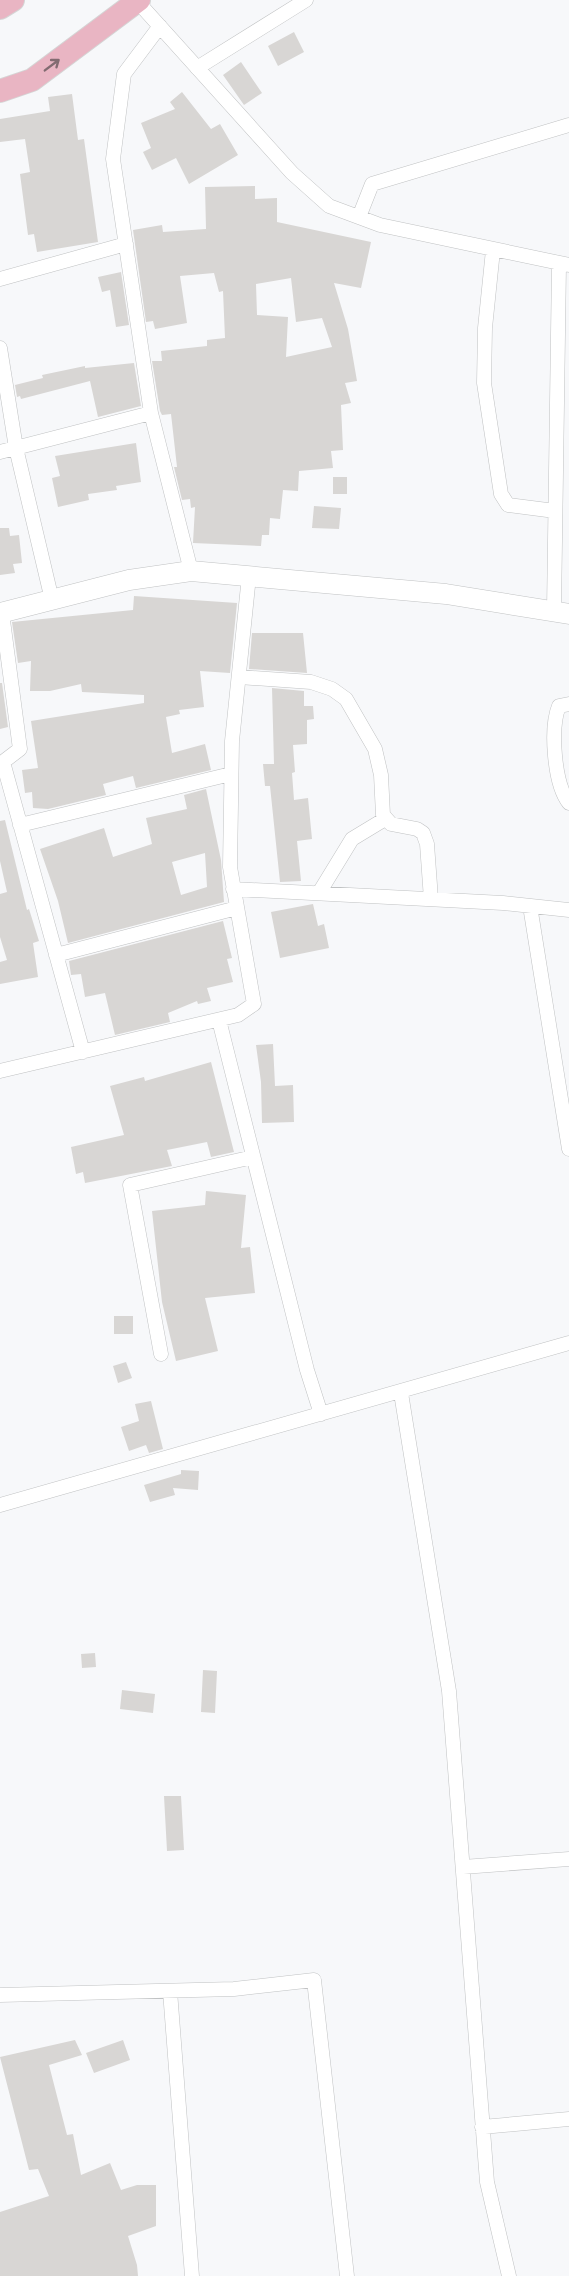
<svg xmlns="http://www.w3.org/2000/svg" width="569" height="2276" font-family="'PT Sans Narrow',sans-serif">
<rect width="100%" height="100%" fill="#f7f8fa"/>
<path fill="#d8d6d4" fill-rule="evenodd" d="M294,32L304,52L278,66L268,46Z
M241,62L262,93L244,105L223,75Z
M182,92L211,129L220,124L238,155L189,184L176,158L152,170L143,152L151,148L141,123L175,109L170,102Z
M72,94L78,140L84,139L98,242L37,252L34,234L28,235L20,174L30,172L25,139L0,142V119L50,111L48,97Z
M255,186V199L277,198V222L371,242L361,288L334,283L348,329L357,381L345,383L351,403L341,405L343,450L331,451L333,468L299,471L298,491L283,490L280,519L270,518L269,535H262L261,546L193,543L195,507L191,508L190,499L182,500L174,467H177L171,414L162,415L160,411L152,361H162L161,351L207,346V340L225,338L223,291L219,292L214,273L180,276L187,323L155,329L153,321L146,322L133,230L162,225L163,232L206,229L205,187ZM291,278L296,322L322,318L332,347L286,357L288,317L257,315L256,284Z
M121,272L129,325L116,327L110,290L102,292L98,277Z
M134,363L141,406L98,417L90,381L21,399L20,396L17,397L15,385L43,378L42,375L85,366V368Z
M136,443L141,482L116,486L117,490L88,494L89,500L58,507L52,478L60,476L55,456Z
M333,477H347V494H333Z
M314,506L341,508L339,529L312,528Z
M0,528H9L10,536L19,535L22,563L13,564L15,573L0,575Z
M134,596L237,603L230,673L200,671L204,707L179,710L180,714L166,717L172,753L205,744L211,770L136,788L133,776L103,784L106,795L48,809L33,808L32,792L25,793L22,770L38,768L31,721L144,703V695L82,692L81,684L50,691H30L31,661L18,663L12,622L133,610Z
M252,633H303L307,673L249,669Z
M0,683H2L8,727L0,729Z
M272,688L304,691V706H313L314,719L307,720V744L293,745L295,772L292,773L294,800L308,798L312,839L297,841L301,881L280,882L270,786H265L263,764H274Z
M206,789L221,860L224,902L68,943L58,901L40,849L104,828L113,857L152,844L146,818L187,809L184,795ZM205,853L207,887L181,895L172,862Z
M5,820L27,910L29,909L39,941L33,943L38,977L0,984V962L7,960L0,937V894L7,892L0,861V821Z
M313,904L318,926L324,924L329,948L280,958L271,912Z
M223,921L232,958L227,959L233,982L207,988L211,1001L198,1004L197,1001L168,1013L170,1022L115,1035L105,993L85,997L81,974L71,975L69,961Z
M273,1044L275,1086L293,1085L294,1122L262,1123L261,1082L256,1045Z
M211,1062L234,1152L211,1157L207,1142L167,1150L172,1166L85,1183L83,1172L76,1174L71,1147L124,1135L110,1086L144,1077L145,1081Z
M206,1191L246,1195L241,1248L250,1247L255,1293L205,1298L218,1351L176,1361L162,1302L152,1211L205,1205Z
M114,1316H133V1334H114Z
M126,1362L132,1378L118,1383L113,1366Z
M151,1401L163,1449L149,1453L146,1445L129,1451L121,1427L139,1421L135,1404Z
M181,1470L199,1471L198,1490L173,1488L175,1495L150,1502L144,1485L181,1474Z
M95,1653L96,1667L82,1668L81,1654Z
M203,1670L217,1671L215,1713L201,1712Z
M122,1690L155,1694L153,1713L120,1709Z
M164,1796H181L184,1850L167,1851Z
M75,2040L82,2055L49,2065L67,2135L73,2134L81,2175L110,2163L121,2190L137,2185H156V2226L128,2236L137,2265L138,2276H0V2212L49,2196L38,2169L29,2170L0,2057Z
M123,2040L130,2060L94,2073L86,2053Z"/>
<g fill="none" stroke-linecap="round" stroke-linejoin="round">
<defs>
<path id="street" d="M137,1L292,173L329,206L380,225L569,265
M160,26L124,74L113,159L151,413L191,571
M197,68L306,0
M359,217L372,184L569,125
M493,250L485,328L484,383L501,494L508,505L555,511
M0,279L126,244
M0,348L16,448L52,600
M0,452L151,413
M554,610L559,265
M2,613L20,749L3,762L83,1052
M239,677L311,682L332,689L346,699L375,749L381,775L383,815L391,824L417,829L423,833L427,844L431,899
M569,704L559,706C550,728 554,784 569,803
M20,825L231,774
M233,889L503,903L569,910
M319,893L352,839L385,819
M530,906L569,1149
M56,955L237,908
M219,1020L307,1370L321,1414
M0,1071L238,1015L254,1004L230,867L232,741L249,576
M161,1354L130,1185L253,1157
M401,1393L449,1691L487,2182L509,2276
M0,1505L569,1343
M463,1867L569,1859
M170,1991L192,2276
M0,1995L234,1989L314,1980L347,2276
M482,2127L569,2119"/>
<path id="secondary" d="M0,613L129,580L191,571L446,594L569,614"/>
<path id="primary" d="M0,8L13,0
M0,91L32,80L139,0"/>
</defs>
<use href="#street" stroke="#c0c2c3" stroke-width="15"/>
<use href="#secondary" stroke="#c0c2c3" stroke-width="21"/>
<use href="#primary" stroke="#d5d5d5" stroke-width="24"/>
<use href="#street" stroke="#fff" stroke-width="14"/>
<use href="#secondary" stroke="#fff" stroke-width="20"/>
<use href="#primary" stroke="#e9b5c3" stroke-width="22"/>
</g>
<defs><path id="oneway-shaft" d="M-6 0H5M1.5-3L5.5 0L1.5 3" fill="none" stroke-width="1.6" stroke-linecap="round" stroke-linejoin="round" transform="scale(1.5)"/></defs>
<use stroke="#826b71" href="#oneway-shaft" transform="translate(52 65) rotate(-37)"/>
</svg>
